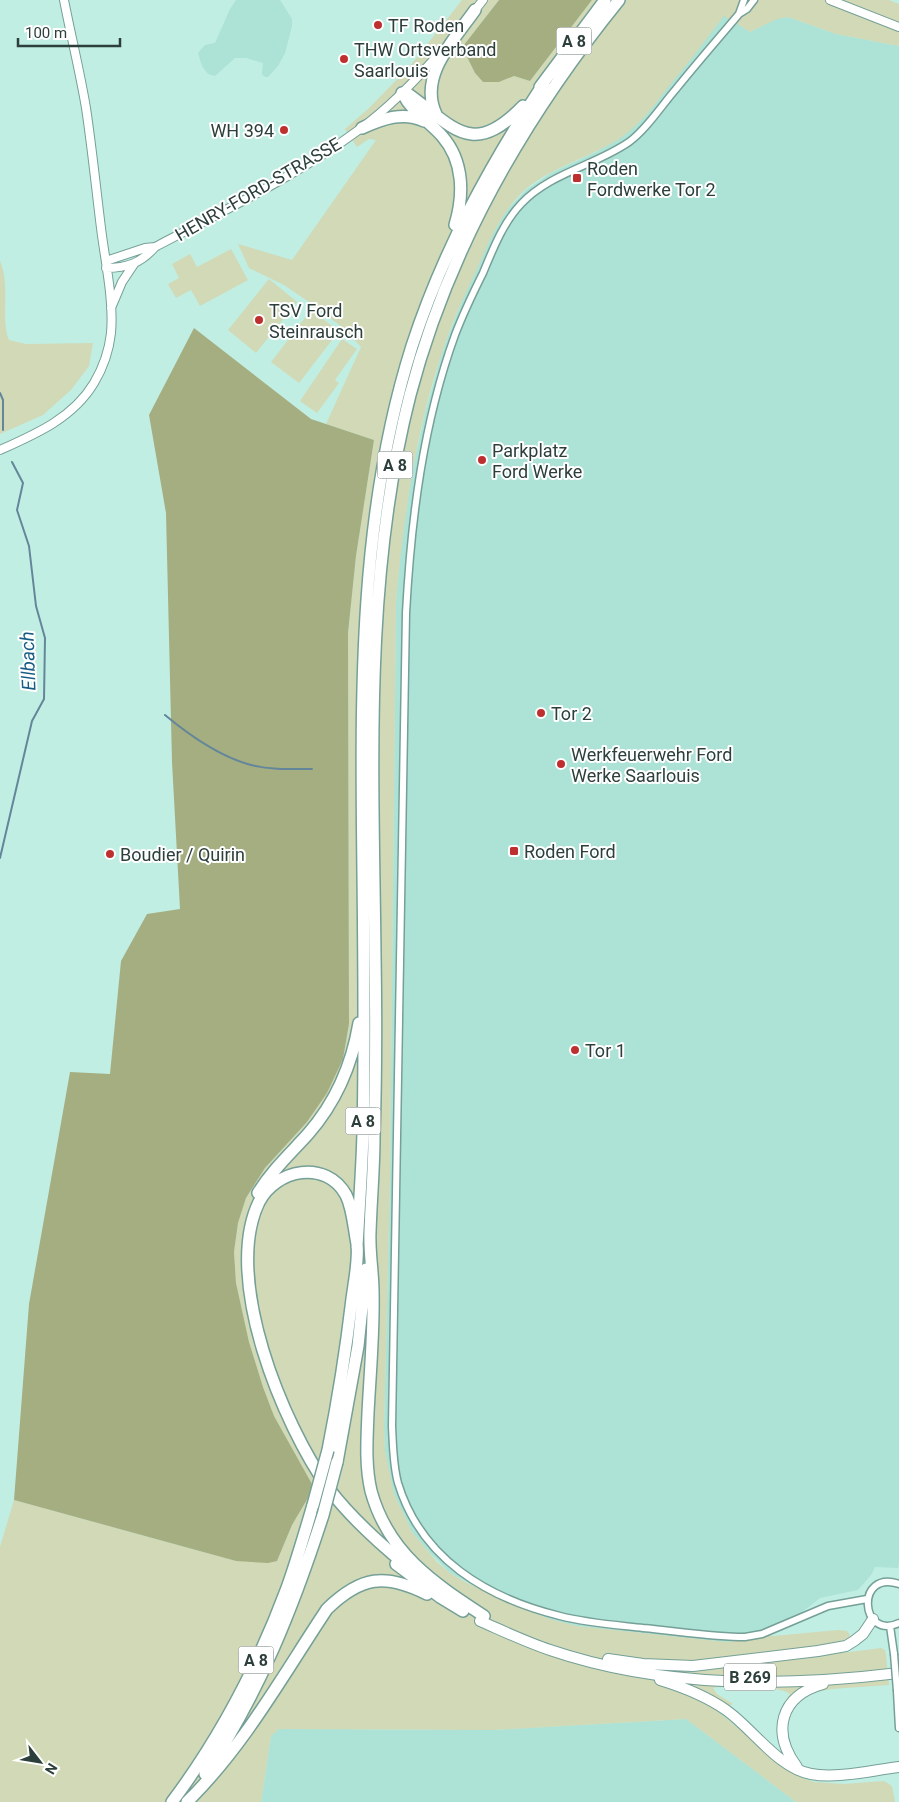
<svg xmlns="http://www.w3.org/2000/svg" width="899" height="1802" font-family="Roboto,sans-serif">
<rect width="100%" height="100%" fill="#c1eee3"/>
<path fill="#ade2d6" d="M236,0H280L292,19V26L285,53L278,66L268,77H265L262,74L263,63L246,58H235L215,76L208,74L202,66L198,53L205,45L215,43L230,9Z
M724,15L750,32L777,18L788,17L836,34L899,46V1561L898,1568L875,1567L871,1575L858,1590L820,1598L778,1631L758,1639L726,1642L611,1630L577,1626L552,1620L495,1597L450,1573L425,1548L412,1532L402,1512L394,1494L388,1473L385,1451L384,1428L390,1180L396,601L402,538L412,472L425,413L442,352L460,305L489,240L506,211L526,190L551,173L596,152L623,136L645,116Z
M686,1719L796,1802H261L271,1736L279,1729L493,1730Z"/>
<path fill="#d1d9b6" d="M462,0H499L460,50L466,55L475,73L483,82H499L514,76L530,81L592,0H889L899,4V46L836,34L788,17L777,19L750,32L724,16C705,41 686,66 666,90C653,107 640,124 622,137C592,157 554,166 526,189C502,210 489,241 477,269C464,296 451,324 442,353C415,433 404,517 396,601L390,1180L384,1428L385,1451L394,1494L412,1532L437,1562L450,1573L467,1583L523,1609L553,1620L577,1626L726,1642L758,1639L767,1635L773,1636L838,1630L847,1631L850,1635L849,1638L835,1643L842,1653L881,1648L885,1650L886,1655L889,1685C874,1686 860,1687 845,1688C817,1690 795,1693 788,1725L777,1724C779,1713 783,1703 790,1694C778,1685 734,1688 717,1687L713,1688L717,1694L733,1704L717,1711L789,1770L803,1778L814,1782L844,1784L884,1781L892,1786L895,1802H796L686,1719L493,1730L279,1729L271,1736L261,1802H0V1547L14,1500L236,1561H277L292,1525L308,1498L328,1520L342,1471L323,1443L312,1484L274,1416L263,1387L249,1342L236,1283L234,1252L238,1223L246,1198L265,1168L307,1122L343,1059L349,1024L348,633L356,556L374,440L326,424L361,347L342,327L306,300L284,285L249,268L238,244L292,260L376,140L369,139L357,147L345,129L368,109L410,66Z
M231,249L248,280L200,306L191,290L176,298L168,284L179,278L172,264L190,254L197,267Z
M0,261C11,287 0,318 9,340L26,344L93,343L89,366L71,390L43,415L0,434Z
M269,279L297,302L256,353L228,330Z
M311,310L339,331L299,383L271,362Z
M342,339L357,349L335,380L339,383L317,413L300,401Z"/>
<path fill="#a5ae81" d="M499,0H592L530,81L514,76L499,82H483L475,73L466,55L460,50Z
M194,328L311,419L374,440L356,556L348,633L349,1024L343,1059L327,1093L307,1122L265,1168L246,1198L238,1223L234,1252L236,1283L249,1342L263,1387L274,1416L312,1484L308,1498L292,1525L277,1561L268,1563L236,1561L14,1500L29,1304L70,1072L110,1074L121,961L147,914L180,909L172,762L166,513L149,415Z"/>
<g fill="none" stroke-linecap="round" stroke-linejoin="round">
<path stroke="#64869a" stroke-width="2" d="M0,393L3,400V430
M165,715C189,735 221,757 251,765C271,770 292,769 312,769
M0,858L32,721L44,699L45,638L36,606L29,546L17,510L23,483L12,462"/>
<defs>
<path id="minor" d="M754,0L747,9L739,14C718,39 697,63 676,89C662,105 646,130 629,142C594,166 550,173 521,204C503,223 493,249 483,273C473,293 463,314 455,335C423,423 411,520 406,613L392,1426C393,1445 393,1465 398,1483C421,1559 487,1598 560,1616C587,1623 616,1625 643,1628C677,1631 712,1637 745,1637L762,1634L828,1606L867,1599
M739,14L744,0
M899,1584C855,1569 860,1641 899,1623
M890,1626L894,1654
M897,1691L899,1728"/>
<path id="tertiary" d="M830,0L899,27
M472,14L483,0
M106,261L145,248L155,247
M106,268C127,268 141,263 155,247C223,211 298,175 360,129C390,107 418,78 442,50
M111,308L122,282L134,264
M0,450C36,434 73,418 94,383C103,368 109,351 111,333C114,300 105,261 101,228C96,188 92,148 86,108C80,72 71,36 64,0"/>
<path id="primary" d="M480,1621C503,1631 526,1642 550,1650C662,1688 784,1687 899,1673
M608,1659L643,1664L693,1666L818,1651L846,1646L854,1641L863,1634L873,1619
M660,1680C683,1687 706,1696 726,1710C753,1729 778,1768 811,1774C837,1779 873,1770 899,1767
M797,1767C771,1732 780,1696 823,1684"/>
<path id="motorway" d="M540,87L605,0
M402,93L408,94C454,127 472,159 523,106
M403,94C412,112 430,122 442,136C464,161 464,195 455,225
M436,114C418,76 454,40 475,10
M362,128C382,119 403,111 424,121
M258,1193C272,1170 291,1153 308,1134C336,1102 352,1065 359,1023
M357,1247C359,1209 362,1171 363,1133C365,1046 364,960 363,873C361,696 358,517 412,346C443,251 489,167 544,83
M328,1450C338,1400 346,1350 352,1299C354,1283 359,1260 357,1244C354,1229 353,1209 346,1195C326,1159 276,1169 259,1202C222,1278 283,1425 329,1489C351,1518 379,1543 407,1566
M337,1462L358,1346L366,1269
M396,1564L440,1597L463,1611
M484,1616C432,1582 388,1553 371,1491C365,1465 367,1439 368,1413C370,1373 374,1332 373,1292C373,1272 369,1252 370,1232C371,1200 374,1168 374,1137C376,1076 376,1015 375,955C373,768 363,578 410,395C448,250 525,116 619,0
M205,1774C259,1694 294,1605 323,1515
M172,1802C220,1738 259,1663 287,1588C297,1560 305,1532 313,1505
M187,1802C244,1746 283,1675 327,1609C361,1576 385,1573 427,1594"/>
</defs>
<use href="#minor" stroke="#75a097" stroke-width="9"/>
<use href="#tertiary" stroke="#75a097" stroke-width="10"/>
<use href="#primary" stroke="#75a097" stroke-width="12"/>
<use href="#motorway" stroke="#75a097" stroke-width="14"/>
<use href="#minor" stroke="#fff" stroke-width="6"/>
<use href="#tertiary" stroke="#fff" stroke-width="8"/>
<use href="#primary" stroke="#fff" stroke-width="10"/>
<use href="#motorway" stroke="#fff" stroke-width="11"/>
<defs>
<path id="minor-bridge" d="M894,1654L897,1691"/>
<path id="motorway-bridge" d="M313,1505L328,1450
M323,1515L337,1462"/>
</defs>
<use href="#minor-bridge" stroke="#75a097" stroke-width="9" stroke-linecap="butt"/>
<use href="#motorway-bridge" stroke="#75a097" stroke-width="14" stroke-linecap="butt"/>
<use href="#minor-bridge" stroke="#fff" stroke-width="6"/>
<use href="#motorway-bridge" stroke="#fff" stroke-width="11"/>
</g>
<g fill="#be2f30" stroke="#fff" stroke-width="2">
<circle cx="378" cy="25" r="5"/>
<circle cx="344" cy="59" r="5"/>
<circle cx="284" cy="130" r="5"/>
<rect x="572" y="173" width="10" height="10" rx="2.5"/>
<circle cx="259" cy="320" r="5"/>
<circle cx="482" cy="460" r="5"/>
<circle cx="541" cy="713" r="5"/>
<circle cx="561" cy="764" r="5"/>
<rect x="509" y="846" width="10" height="10" rx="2.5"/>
<circle cx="110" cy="854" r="5"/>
<circle cx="575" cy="1050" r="5"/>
</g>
<g text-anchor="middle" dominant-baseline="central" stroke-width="4" stroke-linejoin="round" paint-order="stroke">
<g fill="#fff" stroke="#6b7975" stroke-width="1">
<rect x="556.5" y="27.5" width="35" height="27" rx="4"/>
<rect x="377.5" y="451.5" width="35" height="27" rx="4"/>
<rect x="345.5" y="1107.5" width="35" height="27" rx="4"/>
<rect x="238.5" y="1646.5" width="35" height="27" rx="4"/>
<rect x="724" y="1663.5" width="52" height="27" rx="4"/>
</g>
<g font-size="16" font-weight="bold" fill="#2c3f3a">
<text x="574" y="41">A 8</text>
<text x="395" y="465">A 8</text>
<text x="363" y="1121">A 8</text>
<text x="256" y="1660">A 8</text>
<text x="750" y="1677">B 269</text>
</g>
<g font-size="18" fill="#2c3f3a" stroke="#fff" text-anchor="start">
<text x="388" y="25">TF Roden</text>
<text x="354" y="49">THW Ortsverband<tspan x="354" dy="21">Saarlouis</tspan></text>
<text x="274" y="130" text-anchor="end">WH 394</text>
<text x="587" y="168">Roden<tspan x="587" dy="21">Fordwerke Tor 2</tspan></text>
<text x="269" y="310">TSV Ford<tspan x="269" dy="21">Steinrausch</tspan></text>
<text x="492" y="450">Parkplatz<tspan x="492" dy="21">Ford Werke</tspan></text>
<text x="551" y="713">Tor 2</text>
<text x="571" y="754">Werkfeuerwehr Ford<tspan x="571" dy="21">Werke Saarlouis</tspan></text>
<text x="524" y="851">Roden Ford</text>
<text x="120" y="854">Boudier / Quirin</text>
<text x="585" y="1050">Tor 1</text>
</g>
<g font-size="18" fill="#2c3f3a" stroke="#fff">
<text transform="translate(258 189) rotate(-30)">HENRY-FORD-STRASSE</text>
</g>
<g font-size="19" font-style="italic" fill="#185c85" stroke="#fff">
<text transform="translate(28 661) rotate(-92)">Ellbach</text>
</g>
</g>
<g transform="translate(40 1762) rotate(121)" stroke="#ffffff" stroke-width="4" paint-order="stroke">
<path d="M0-4L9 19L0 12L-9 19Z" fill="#2c3f3a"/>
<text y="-8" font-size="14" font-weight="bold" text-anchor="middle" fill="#2c3f3a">N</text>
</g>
<path d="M18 38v8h102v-8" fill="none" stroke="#2c3f3a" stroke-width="2.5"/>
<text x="25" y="38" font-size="15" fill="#2c3f3a" stroke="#ffffff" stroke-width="4" paint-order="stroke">100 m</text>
</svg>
